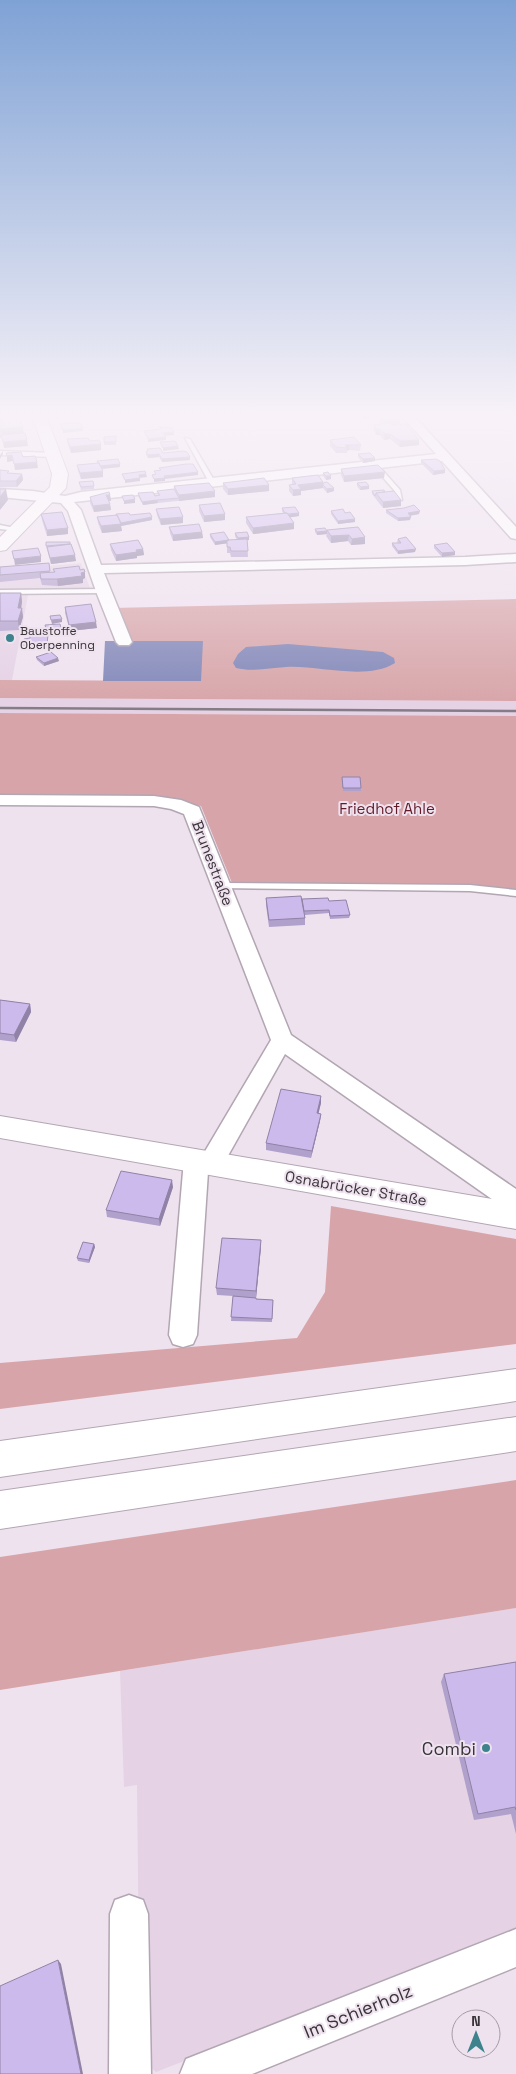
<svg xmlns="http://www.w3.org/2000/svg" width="516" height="2074" font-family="'Space Grotesk',sans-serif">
<rect width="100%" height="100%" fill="#efe2ef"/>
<path fill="#e5d2e5" d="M81,563L92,594L28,595L12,680H0V570Z
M0,698L516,701V716L0,713Z
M516,1608V1932L156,2072L140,2058L137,1785L124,1787L120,1671Z"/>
<path fill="#d7a5a9" d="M516,599V701L0,698V680L201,681L127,640L112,608Z
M0,713L516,716V889L472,885L232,883L201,806L172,798L0,796Z
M331,1206L516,1239V1344L0,1409V1363L297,1338L325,1292Z
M516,1480V1608L0,1690V1557Z"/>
<path fill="#8187b8" d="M105,641H203L201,681H103Z
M288,644L383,652L394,658L395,663C366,681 318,665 286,667C268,668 253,672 236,668L233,663L238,654L246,647Z"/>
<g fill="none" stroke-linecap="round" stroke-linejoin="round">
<defs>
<path id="service" d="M185,438L190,439L215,482L214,483L209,482Z
M0,451L53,453L56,455L53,457L0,455Z
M373,464H377L400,490L402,500H398L394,490L373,466Z
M0,525L20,529L17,531L0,529Z
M106,589V593H103L0,594V590Z
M222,883L470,885L516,890V896L470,891L219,888L217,886L219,884Z"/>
<path id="minor" d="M401,415H413L516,527V539L511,538L442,461L74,502L81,510L101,565L465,557L516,554V562L465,565L104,573L132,642L129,645H119L116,642L97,594L68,511L61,503L0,497V489L33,491L65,496L81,492L436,454Z
M0,795L154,796L181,800L199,807L291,1035L516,1189V1222L509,1225L500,1221L496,1214V1202L285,1054L220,1170L211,1173L208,1172L197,1335L193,1344L183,1347L173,1344L169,1335L184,1160L187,1153L196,1150L204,1153L271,1040L184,814L171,809L154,806L0,805Z
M129,1895L143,1900L148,1914L151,2074H109L110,1914L115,1900Z
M516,1929V1967L252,2074H180L186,2059Z"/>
<path id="secondary" d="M32,415H46L68,474L66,488L6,550L0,551V537L50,487L52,474Z
M0,1116L516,1203V1229L0,1138Z"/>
<path id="motorway" d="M516,1369V1401L0,1477V1441Z
M516,1417V1451L0,1529V1491Z"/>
</defs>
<use href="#service" stroke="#b2a6b2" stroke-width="3"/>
<use href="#minor" stroke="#b2a6b2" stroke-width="3"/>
<use href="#secondary" stroke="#b2a6b2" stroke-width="2"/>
<use href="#motorway" stroke="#b2a6b2" stroke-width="2"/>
<use href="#service" fill="#fff" fill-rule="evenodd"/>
<use href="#minor" fill="#fff" fill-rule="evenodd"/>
<use href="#secondary" fill="#fff" fill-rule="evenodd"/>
<use href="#motorway" fill="#fff" fill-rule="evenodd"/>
<path stroke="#857d85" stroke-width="2.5" d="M0,708L516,711"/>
</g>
<path fill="#b0a0cc" d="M360,415H397L400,419V424L419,445L400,447L390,439L384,440L380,435H376L373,430L374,425L382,424L376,417L363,419Z
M116,436V445H104V437Z
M67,439L90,441L101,444V450L71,453L68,445Z
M330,440L361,445L360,451L349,450L347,451V453H336L330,446Z
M147,449L163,453L190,460L162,462L159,457L148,458L146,455V452H147Z
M358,454L375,458V461L363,463L358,457Z
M421,460L445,473L433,475L421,463Z
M97,461L120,464V467L102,469L103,477L81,479L78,471L77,465L97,463Z
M341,469L384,478L344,482L341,475Z
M0,470L9,473L22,474L23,480L17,487H0Z
M323,473L331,476V479L326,480L323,476Z
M292,478L323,483L334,491L327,493L323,488L301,491V495L293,496L289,491V485H292Z
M79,482L94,486V489L81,490Z
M223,483L269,485V491L228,495L223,489Z
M357,483L369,489L360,490L357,486Z
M174,486L215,497L158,503L143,505L138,496V493L158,495L157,491L174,489Z
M372,491L401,506L383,508L372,494Z
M110,495L111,501H109L110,504L111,510L94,512L90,503V497Z
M199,505L225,520L204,522L199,511Z
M282,508L299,513V516L290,517L294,529L253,534L246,523V517L283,513L282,511Z
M156,509L183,523L161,525L157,515Z
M386,510L419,514L410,516V520L398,521L386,513Z
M331,511L345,513L355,522L338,524L331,514Z
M41,514L68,528V534L47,536L42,520Z
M116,515H130L152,520L121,526L122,531L102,533L98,523L97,517Z
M169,527L202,532L203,538L173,541L170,533Z
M358,527L365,544L351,545L348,541L331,543L326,536L327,534L317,535L315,532V529L327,530Z
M235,533L249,537V540H247L248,557H231L230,553H227V543L215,545L210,537V534L229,540H237L235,536Z
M398,539L415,552L398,554L392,546V543H398L397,542Z
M70,544L76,561L51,564L46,546Z
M110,544L143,549L144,555L137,556V558L116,561L111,550Z
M434,545L455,552V555L442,557L434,548Z
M49,563L50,572H54L53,569L85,578L83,579V583L58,586L42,585L40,578L0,582V567Z
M0,593H21L22,602L21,608L23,617L19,630L0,631Z
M65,607L97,628L70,631L65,613Z
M45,625L62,631V634L48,636L47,648L24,649L23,646L30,638L47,634Z
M36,657L59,661L44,666L37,660Z
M342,777L361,788V791H343Z
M266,898L329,901L350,915L349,918L330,919L329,913L305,915V925L269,927L266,905Z
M0,1000L30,1004L31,1012L16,1042L0,1040Z
M321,1096V1103L318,1113L321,1114L320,1121L311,1158L266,1150V1143Z
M173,1187L160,1226L107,1217L106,1210Z
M94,1244L95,1247L89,1263L78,1261L77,1258Z
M261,1247L256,1299L273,1300L272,1322L231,1321L233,1296L217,1295L216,1288Z
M516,1662V1834L511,1814L474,1820L441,1682L444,1674Z"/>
<path fill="#9082a6" d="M0,415H15V416L0,417Z
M61,415H73L57,419V416Z
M74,415H86V417L74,418Z
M376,415V417L363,419V416Z
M400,419V424L384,426V420Z
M23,427L24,433L0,435V429Z
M83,428V431L63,433V430Z
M376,429H380V435H376Z
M174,432V435L163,436V433Z
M385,434H390V439L384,440Z
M166,437V440L148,442V439Z
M27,440L28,446L4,448L3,442Z
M419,440V445L400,447V441Z
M101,444V450L71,453L70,447Z
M345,445H350L349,450L347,451V448Z
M178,446L179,449L163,451V448Z
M3,451V454L0,459V455Z
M159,454V457L148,458V455Z
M12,455L13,461L7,462V456Z
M190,457V460L162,462V459Z
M375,458V461L363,463V459Z
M37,462L38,468L15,470L14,464Z
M120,464V467L99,469V466Z
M445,470V473L433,475L434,471Z
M103,471V477L81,479L80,473Z
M198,472V475L165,479V481L154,482V479L164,476Z
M385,472L384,478L344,482V476Z
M22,474L23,480L17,487L16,481Z
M146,474L147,477L139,478V475Z
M326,476H331V479L326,480Z
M140,478V481L125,483V480Z
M323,482V488L301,491V495L293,496V490L298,485Z
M269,485V491L228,495V489Z
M369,486V489L360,490L361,487Z
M334,488V491L327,493V489Z
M6,489L8,500L0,510V497Z
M215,491V497L179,501V495Z
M106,495H110L111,501H107Z
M135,499V503L124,504V501Z
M157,500L158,503L143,505L142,502Z
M401,500V506L383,508V502Z
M110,504L111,510L94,512L93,506Z
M420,511L419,514L407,516L408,513Z
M299,513V516L286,518V515Z
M225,514V520L204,522V516Z
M152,517V520L121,526L122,531L102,533L101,526Z
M183,517V523L161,525L160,519Z
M411,517L410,520L398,521V518Z
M355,519V522L338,524V521Z
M294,523V529L253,534V528Z
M68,528V534L47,536V530Z
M327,531V534L317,535V532Z
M202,532L203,538L173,541V535Z
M349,535L348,541L331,543V536Z
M249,537V540L238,541V538Z
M365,537V544L351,545L352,539Z
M230,540V543L215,545V542Z
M143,549L144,555L137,556V558L116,561V555Z
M416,549L415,552L398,554V551Z
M455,552V555L442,557V553Z
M75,555L76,561L51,564L50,558Z
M41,556V562L15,565L14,559Z
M85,572V578L83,579V583L58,586L57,579Z
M21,593L22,602L20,614L22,608L23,617L19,630L18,621V608Z
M62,619V622L52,624L51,620Z
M96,622L97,628L70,631L69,625Z
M62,631V634L48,636L47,648V632Z
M58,658L59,661L44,666V663Z
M30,1004L31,1012L16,1042L14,1035Z
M321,1096V1103L317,1120V1113Z
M321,1114L320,1121L311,1158L312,1151Z
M172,1180L173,1187L160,1226L159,1219Z
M261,1240V1247L256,1298V1291Z
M94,1244L95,1247L89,1263V1260Z
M58,1960L61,1964L83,2074H81Z"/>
<path fill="#cdbaed" stroke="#9082a6" d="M379,415H397L400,419L384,420Z
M18,416L23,427L0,429V426L3,425L0,417Z
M80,423L83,428L63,430L60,424Z
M391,423L392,425L406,424L419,440L400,441L390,434H385L380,429H376L374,425Z
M159,427L172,428L174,432L163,433L166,437L148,439L144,431L161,429Z
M0,432H2L3,435H1V437H0Z
M25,433L27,440L3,442L1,435Z
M116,436V442H104V437Z
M354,437L361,445H345L347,448L336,447L330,440Z
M88,438L90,441L99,440L101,444L70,447L67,439Z
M175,441L178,446L163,448L160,442Z
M160,448L163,453L183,451L187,452L190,457L162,459L159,454L148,455L146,452L148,451L147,449Z
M21,452L23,457L35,456L37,462L14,464L12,455L7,456L6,453Z
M370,453L375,458L363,459L358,454Z
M118,459L120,464L100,466L99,463H98L97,461Z
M436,459L440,461L445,470L434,471L421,460Z
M99,463L103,471L80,473L77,465Z
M186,464H193L198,472L164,476L165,478L154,479L152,475L156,474L154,471L161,470L159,468Z
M378,465L385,472L344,476L341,469Z
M0,470L9,471L7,473L22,474L16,481H0Z
M145,471L146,474L139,475L140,478L125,480L122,474Z
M328,472L331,476H326L323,473Z
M318,475L323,482L298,485L301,489L293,490L289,485L296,484L292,478Z
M264,478L269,485L228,489L223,483Z
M93,481L94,486L81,487L79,482Z
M327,482L334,488L327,489L323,485V483Z
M366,482L369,486L361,487L357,483Z
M209,483L215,491L179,495L174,486Z
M0,489H6L0,497Z
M174,489L179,498L157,500L142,502L138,493L153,492L155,496L160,495L157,491Z
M384,490L385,492L376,493L375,496L372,491Z
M394,491L401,500L383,502L376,493Z
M109,492L110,495H106L110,504L93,506L90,497Z
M133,495L135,499L124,501L122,496Z
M220,503L225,514L204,516L199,505Z
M414,505L420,511L408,513L411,517L398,518L386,510L404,508Z
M179,507L183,517L160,519L156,509Z
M295,507L299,513L288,514L287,513H285L282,508Z
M343,509L345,513L350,512L355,519L338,521L331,511Z
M62,512L68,528L47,530L41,514Z
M129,513L130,515L150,513L152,517L121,523L117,515H116V514Z
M287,513L294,523L253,528L246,517Z
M117,515L121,524L101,526L97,517Z
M199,524L202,532L173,535L169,527Z
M358,527L365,537L352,539L349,535L331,536L327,530Z
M325,528L327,531L317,532L315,529Z
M224,532L229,540L215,542L210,534Z
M247,532L249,537L238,538L235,533Z
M406,537L416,549L398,551L392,543H401L398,539Z
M247,539L248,551H231L230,547H227V540Z
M138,540L143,549L136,550L137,552L116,555L110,544Z
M46,542H70V544L46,546Z
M447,543L455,552L442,553L434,545Z
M71,544L75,555L50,558L47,547Z
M38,548L41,556L14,559L12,551Z
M49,563L50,571L0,575V567Z
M79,566L80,570L84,569L85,572L81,573L82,576L57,579H41L40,573L55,572L53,569Z
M0,593H21L18,608H22L18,621H0Z
M91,604L96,622L69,625L65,607Z
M60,615L62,619L51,620L50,616Z
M60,624L62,631L47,632L45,625Z
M48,634L47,645L23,646L24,639L30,638V635Z
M51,652L58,658L44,663L36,657Z
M342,777H360L361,788H343Z
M301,896L305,918L269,920L266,898Z
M328,898L329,901L346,900L350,915L330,916L329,910L304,911L302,899Z
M0,1000L30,1004L14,1035L0,1033Z
M281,1089L321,1096L317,1113L321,1114L312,1151L266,1143Z
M121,1171L172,1180L159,1219L106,1210Z
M222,1238L261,1240L256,1291L216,1288Z
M83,1242L94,1244L89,1260L77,1258Z
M233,1296L256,1298V1299L273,1300L272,1319L231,1317Z
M516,1662V1810L515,1807L478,1814L444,1674Z
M58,1960L81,2074H0V1986Z"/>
<linearGradient id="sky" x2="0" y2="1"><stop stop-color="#7fa2d5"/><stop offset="0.59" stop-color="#f8f2f8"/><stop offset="1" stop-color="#f8f2f8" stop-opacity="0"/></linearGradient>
<rect width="516" height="705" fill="url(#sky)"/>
<g fill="#3c838d" stroke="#efe2ef" stroke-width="2">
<circle cx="10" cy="638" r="5"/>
<circle cx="486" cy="1748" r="5"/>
</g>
<g text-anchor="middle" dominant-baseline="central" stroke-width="4" stroke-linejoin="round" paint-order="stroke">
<g font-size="12" fill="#393439" stroke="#efe2ef" text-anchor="start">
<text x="20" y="631">Baustoffe<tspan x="20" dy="14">Oberpenning</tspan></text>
</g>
<g font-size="15" fill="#621928" stroke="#efe2ef">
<text x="387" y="808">Friedhof Ahle</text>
</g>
<g font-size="15" fill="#393439" stroke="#efe2ef">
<text transform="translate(213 863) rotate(69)">Brunestraße</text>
<text transform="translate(356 1188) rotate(10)">Osnabrücker Straße</text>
</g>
<g font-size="18" fill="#393439" stroke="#efe2ef" text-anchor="end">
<text x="476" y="1748">Combi</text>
</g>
<g font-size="18" fill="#393439" stroke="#efe2ef">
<text transform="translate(358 2011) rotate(-22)">Im Schierholz</text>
</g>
</g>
<g transform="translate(476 2034)"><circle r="24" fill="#efe2ef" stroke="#a69ca6"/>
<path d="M0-4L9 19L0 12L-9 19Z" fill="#3c838d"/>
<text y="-8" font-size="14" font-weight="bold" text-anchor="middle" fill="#393439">N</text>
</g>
</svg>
